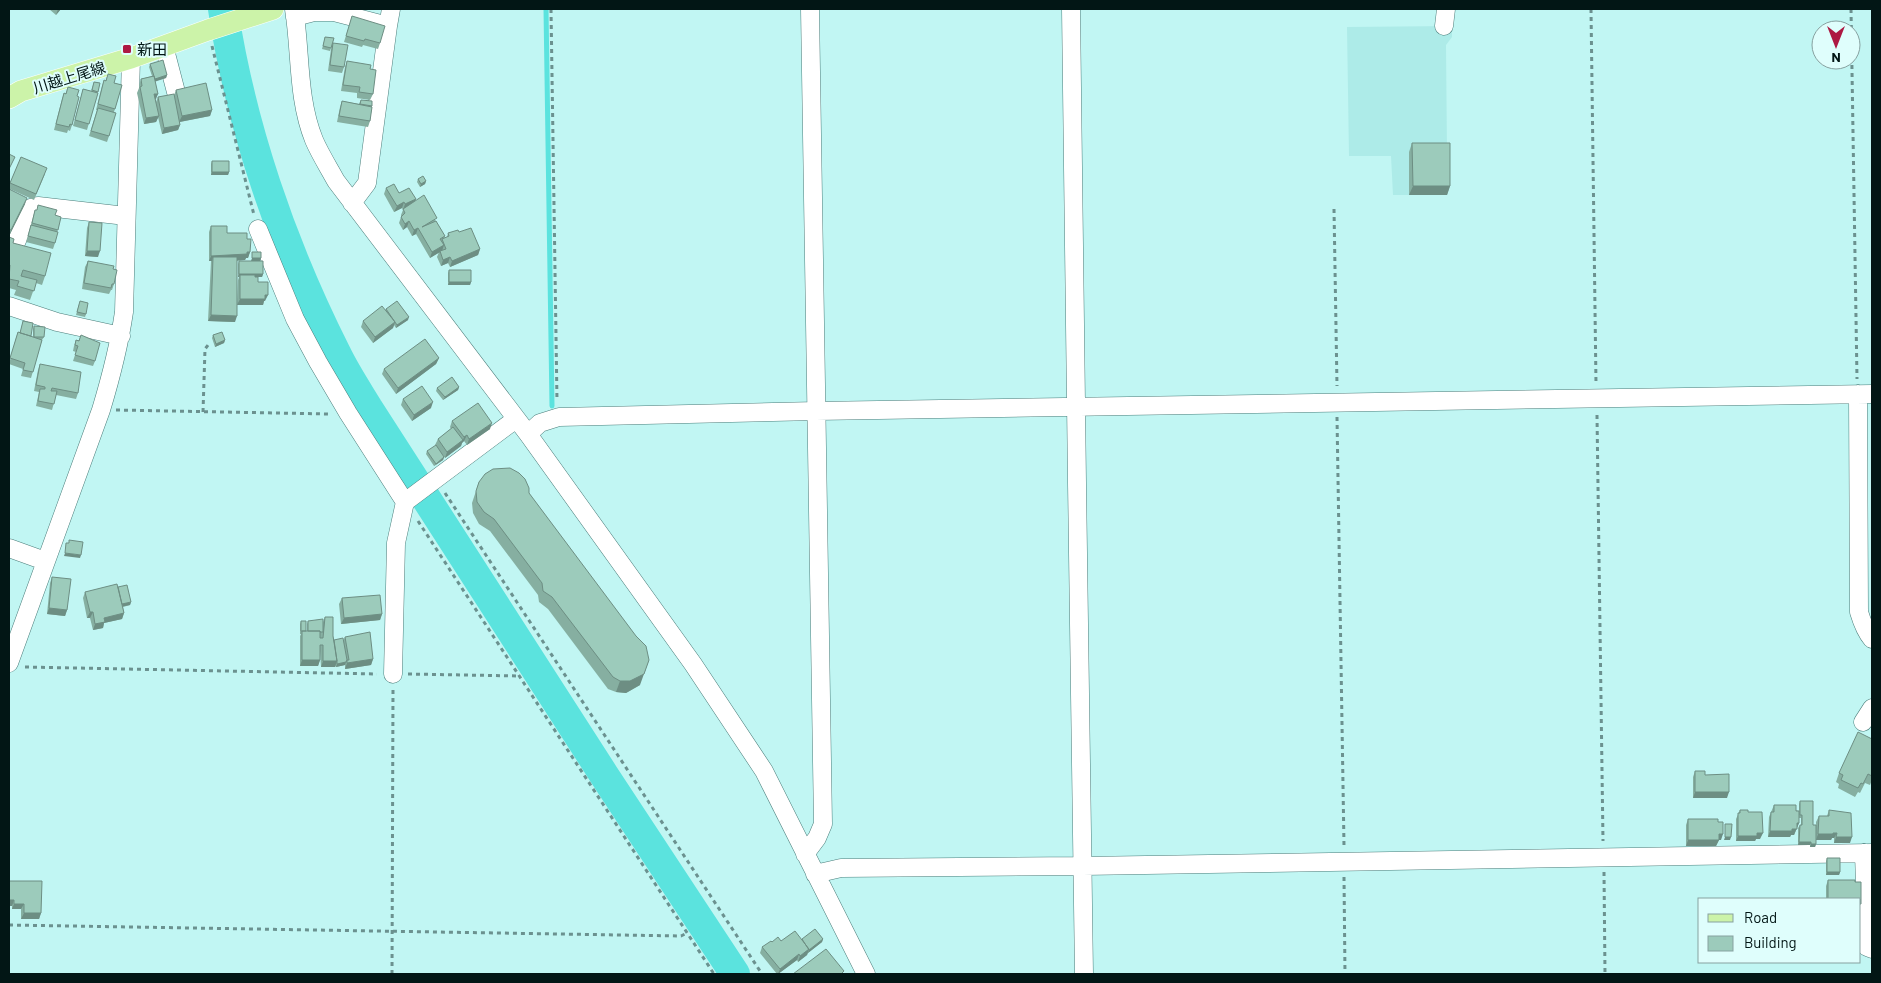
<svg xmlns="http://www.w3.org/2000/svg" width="1881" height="983" font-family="Barlow,'Noto Sans JP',sans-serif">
<rect width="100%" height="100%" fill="#c1f6f3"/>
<path fill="#adebe8" d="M1452,26V37L1446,45L1447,152L1409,195H1393L1391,156H1349L1347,27Z"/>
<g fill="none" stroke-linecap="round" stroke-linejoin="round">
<path stroke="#5be3de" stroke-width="5" d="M546,9L552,406"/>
<path stroke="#5be3de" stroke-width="30" d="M223,9C241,127 282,246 336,353C345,372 357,390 368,408L604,775L735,974"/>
<defs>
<path id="minor" d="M294,9C301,52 297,98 314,140C320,154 329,168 336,181L528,434L693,664L764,771L866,974
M1071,9C1074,331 1080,652 1084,974
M295,17L314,12H334L388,26L391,9
M1444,26L1446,9
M164,46L176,92
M352,203L367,183L388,26
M258,229L295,319L318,362L348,413L405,502
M15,245L31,208L38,206L126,216
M9,306L57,322L121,336
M1858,394L1859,612C1862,622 1865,631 1872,639
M528,434L540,423L559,417L816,411L1872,394
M9,548L45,561
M9,663L101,410C111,377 119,346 124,312L131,58
M393,674L396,543L405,502L516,419
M1863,722L1872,708
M1864,853L1867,947L1872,949
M805,854L817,838L823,824L810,9
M815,874L841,868L1083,866L1872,853"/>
<path id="major" d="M9,98L21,91L131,58L208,30L273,9"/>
</defs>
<use href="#minor" stroke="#4c7e7b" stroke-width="19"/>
<use href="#major" stroke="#fff" stroke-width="22"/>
<path stroke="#6b918f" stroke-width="3" stroke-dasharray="4 4" stroke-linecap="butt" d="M551,9L557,401
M1591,9L1596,384
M1851,9L1857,379
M212,46L254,215
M1334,209L1337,386
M116,410L330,414
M203,412L205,349L208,345
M1597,415L1603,841
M1337,417L1344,846
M445,493L762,974
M418,521L714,974
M25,667L377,674
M408,674L519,676
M1604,872L1605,974
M1344,877L1345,974
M9,925L681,936L687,933
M392,974L393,689"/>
<use href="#minor" stroke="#fff" stroke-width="18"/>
<use href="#major" stroke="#ccf3a9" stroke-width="21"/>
</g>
<path fill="#86afa1" d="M49,9H61L56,15Z
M352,16L380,43L378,49L363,45L362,47L344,42Z
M325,37L334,38L330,51L322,49Z
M333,43L344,67L342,73L328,71L331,49Z
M347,61L370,69L373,94L370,100L357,98V93L341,91L345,67Z
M150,64L167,75L166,78L155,81L156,102L158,97L174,95L176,90L212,110L210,116L180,122V125L178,130L162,134L158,117L156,122L144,124L137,93L139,88V85L141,79L152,76L149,67Z
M108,74L114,83L122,85L114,112L109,136L107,142L89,136L97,110H96L102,86L104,80H106Z
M94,82L100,83L87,130L73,126L83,89L91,91Z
M68,87L77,96L72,125L70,131L68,130L67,133L54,130L62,99L64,93H66Z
M361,100L372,106L370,121L368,127L337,122L340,107L342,101L359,104Z
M1412,143L1450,186L1447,195H1409V152Z
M21,157L45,174L34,200L10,189L25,204L9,236V186Z
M212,161L229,172L228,175H211V164Z
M418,179L426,181L425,184L420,187L417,182Z
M386,188L416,199L414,202L436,221L445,238L447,237L448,233L459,232L480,249L478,255L450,267L448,263L441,266L437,257L439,252L430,258L416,234L412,236L407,227L403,230L399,223L401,217V215L403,210L402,208L394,212L384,194Z
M35,210L61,217L57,232L55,243L53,249L26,242Z
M89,222L98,257L85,256L87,228Z
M211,226L227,233L247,239L250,252L248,258H246L245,260L237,261L235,322L208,321L211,261H209V232Z
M9,237L13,243L45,276L42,285L36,283L30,300L14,295L16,290L9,288Z
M88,261L113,269L114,284L112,290H111L109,294L82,289L85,267Z
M239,261L263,274L262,277H255L265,301H264L263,305H237L238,280L239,277H238V264Z
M449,270L471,282L470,285H448V273Z
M79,304L86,314L85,317L76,315Z
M386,309L408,320L396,328L394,325L393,328L373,343L361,327L363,321L385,310Z
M23,321L31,336L33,337V329L34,326L44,337L42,340L31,378L21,376L23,369L9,364L16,338L18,332L20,333Z
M81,335L95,361L93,366L73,361L76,352L73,351L74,346L76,340H79Z
M213,335L225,340L224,343L215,347L212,338Z
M439,358L436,364L396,394L382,374L384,369Z
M40,364L78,393L76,399L56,395L52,410L36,406L39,392L34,391L38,370Z
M459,387L458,390L443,400L436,391L437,388Z
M403,399L431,408L412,421L401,405Z
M452,421L490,429L467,445L464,441L462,443L461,446L445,458L435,445L438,439L451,429L450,427Z
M427,451L444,457L443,460L434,466L426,454Z
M479,482L529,493L640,685L626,693L616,692L608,689L548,609L539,602L538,595L490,531L479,524L473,513L472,503Z
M52,577L67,610L65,616L47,614L50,583Z
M118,587L131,602L130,605L123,607L124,613L122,619L104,623L103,628L93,630L90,618H87L83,598L85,592Z
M342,598L382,614L380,620L341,624L339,604Z
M325,617L333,636L334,640L343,641L345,637L373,659L371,665L345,669V665L336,667V666L335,667H321L320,651V660L318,666H300V636L301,634H300V624L301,621L306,631H307V624L308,621L323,622Z
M1872,739V780L1870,785L1865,783L1860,793L1858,792L1855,797L1838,788L1839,784L1836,782L1839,773Z
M1695,771L1705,775L1727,798H1693V777Z
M1800,801L1813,825L1816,844L1815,847H1810V845H1798V828L1800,825H1801V818H1799V823L1794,835H1791L1790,837H1768L1769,817L1774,805L1799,811V804Z
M1740,810L1748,812L1760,839H1756L1755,841H1736V819Z
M1829,810L1850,843H1834V838H1832L1831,840H1816V822L1819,816H1827Z
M1688,819L1721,840H1719L1716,846H1686V825Z
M1827,858L1840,872L1839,875H1826V861Z
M1828,880L1855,882L1860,899H1826V886Z
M9,881L41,913L39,919H21V909H12V906H9Z
M802,939H823L822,942L808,953L807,955L798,962L797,960L778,974H777L760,953L762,947L772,942Z"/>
<path fill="#6d8e83" d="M58,9H61L56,15Z
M167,75L166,78L154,82L155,79Z
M154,94H158L156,99L152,100Z
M212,110L210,116L179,122L182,116Z
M159,116L156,122L144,124L146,118Z
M180,125L178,130L162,134L164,128Z
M212,172H229L228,175H211Z
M426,181L425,184L420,187L421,184Z
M1413,186H1450L1447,195H1409Z
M27,198L25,204L9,236L11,230Z
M416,199L413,204L403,210L405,204Z
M404,202L402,208L394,212L397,206Z
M409,221L407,227L403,230L405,224Z
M418,228L416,234L412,236L414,230Z
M444,245L442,251L430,258L432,252Z
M480,249L478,255L450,267L452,261Z
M87,251H100L98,257L85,256Z
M250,252L248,258H246L245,260L213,261V257L212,261H209L211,256Z
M450,257L448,263L441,266L443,260Z
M252,258H261L260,261H251Z
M239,274H263L262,277H240V275L239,277H238Z
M449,282H471L470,285H448Z
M265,295H268L265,301H264L263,305H237L240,299Z
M211,315L237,316L235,322L208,321Z
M409,317L408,320L396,328L397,325Z
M395,322L393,328L373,343L375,337Z
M225,340L224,343L215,347L216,344Z
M439,358L436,364L396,394L398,388Z
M459,387L458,390L443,400L445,397Z
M433,402L431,408L412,421L414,415Z
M492,423L490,429L467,445L469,439Z
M467,435L464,441L462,443L464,437Z
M463,440L461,446L445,458L447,452Z
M444,457L443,460L434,466L436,464Z
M65,553L81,555L80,558L64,556Z
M131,602L130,605L120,607L121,604Z
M49,608L67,610L65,616L47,614Z
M90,612H93L90,618H87Z
M124,613L122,619L104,623L103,628L93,630L95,624L104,618Z
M382,614L380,620L341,624L344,618Z
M373,659L371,665L345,669L347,663Z
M302,660H320L318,666H300Z
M649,660L640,685L626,693L616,692L620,681Z
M323,661H337L335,667H321Z
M346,662L345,665L336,667L337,664Z
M1695,792H1729L1727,798H1693Z
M1797,823H1799L1794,835H1791L1790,837H1768L1770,831L1792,829Z
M1757,833H1763L1760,839H1756L1755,841H1736L1738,836Z
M1837,833L1834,838H1832L1831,840H1816L1818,834Z
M1719,834H1723L1721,840H1716Z
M1725,837H1731L1730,840H1724Z
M1836,837H1852L1850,843H1834Z
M1688,840H1719L1716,846H1686Z
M1799,842H1811L1810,845H1798Z
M1811,844H1816L1815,847H1810Z
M1827,872H1840L1839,875H1826Z
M9,900H14L12,906H9Z
M14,904H24L21,909H12Z
M24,913H41L39,919H21Z
M823,939L822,942L808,953L809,950Z
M809,949L807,955L798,962L800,956Z
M799,954L797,960L778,974L780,969Z"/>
<path fill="#9ccbbb" stroke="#6d8e83" d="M352,16L385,26L380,43L365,39L364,41L346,36Z
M325,37L334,38L331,48L323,46Z
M333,43L348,45L344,67L330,65Z
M163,60L167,75L155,79L150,64Z
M347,61L371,65L370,69L376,70L373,94L359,92L360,87L343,85Z
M108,74L116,76L114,83L122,85L115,109L98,104L104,80L106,81Z
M154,76L158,94H154L159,116L146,118L140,87L142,86L141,79Z
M94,82L100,83L98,92L92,90Z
M206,83L212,110L182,116L176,90Z
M68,87L79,90L77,96L79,97L72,125L70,124L69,127L56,124L64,93L66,94Z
M83,89L98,93L89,124L75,120Z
M174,94L180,125L164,128L158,97Z
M361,100L372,101V106L360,104Z
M342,101L372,107L370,121L339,116Z
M98,108L116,113L109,136L91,131Z
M1412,143H1450V186H1413Z
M9,154L15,157L9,169Z
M21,157L47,168L36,194L10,183Z
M212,161H229V172H212Z
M423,176L426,181L421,184L418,179Z
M394,184L399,193L409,188L416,199L405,204L404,202L397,206L386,188Z
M9,189L27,198L11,230L9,229Z
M424,195L437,218L422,227L436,221L445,236L440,239L444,245L432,252L418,228L414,230L409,221L405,224L401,217L405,213L403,209Z
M38,205L57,210L55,215L61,217L58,230L32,223L35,210H37Z
M89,222L102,223L100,251H87Z
M31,225L58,232L55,243L28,236Z
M211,226H227V233H247V239H251L250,252H247V254L211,256Z
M471,228L480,249L452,261L450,257L443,260L440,251L446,249L442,239L449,236L448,233L458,230L459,232Z
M9,237L14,239L13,243L51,253L45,276L23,270L21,276L37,280L34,291L17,286L19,281L9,279L10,265H9Z
M252,252H261V258H252Z
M213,257H237V316L211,315Z
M88,261L114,266L113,269L117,270L114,284H112L111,288L84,283Z
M239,261H263V274H239Z
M449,270H471V282H449Z
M240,275H255V277H258V282H268V295H265V299H240Z
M80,301L88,303L86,314L77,312Z
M397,301L409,317L397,325L386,309Z
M382,306L395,322L375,337L363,321Z
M23,321L33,323L31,336L20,333Z
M34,326L45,327L44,337H34Z
M18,332L42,340L33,372L23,370L25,363L10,358Z
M222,332L225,340L216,344L213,335Z
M81,335L100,343L95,361L75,355L78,346L75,345L76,340L79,341Z
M425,339L439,358L398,388L384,369Z
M40,364L81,372L78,393L52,388L51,391H57L54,404L38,401L40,389H45V387L36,385Z
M452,377L459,387L445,397L437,388Z
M422,386L433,402L414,415L403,399Z
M478,403L492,423L469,439L467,435L464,437L452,421Z
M453,427L463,440L447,452L438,439Z
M436,445L444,457L436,464L427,451Z
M510,468L519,473L525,479L529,488V493L636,636L646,646L649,660L644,674L630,681H620L613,677L552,597L543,591L542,583L494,519L484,512L477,502L476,491L479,482L485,474L493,469Z
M69,540L83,542L81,555L65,553L66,543H69Z
M52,577L71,579L67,610L49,608Z
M117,584L124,613L104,618L105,622L95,624L93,612H90L85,592Z
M127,585L131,602L122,604L118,587Z
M380,595L382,614L344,618L342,598Z
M325,617H333V636L337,661H323V645H320V660H302V631H320V638H323Z
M323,619V632H320V631H308V621Z
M301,621H306V631H301Z
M370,632L373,659L347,663V660H349L345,637Z
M343,638L347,660L346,662L337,664V661L334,640Z
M1858,732L1872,739V776L1868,774L1863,784L1861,783L1858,788L1841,780L1843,775L1839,773Z
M1695,771H1705V775L1729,774V792H1695Z
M1800,801H1813V825H1816V844H1811V842H1799L1800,825H1802V815H1800Z
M1774,805H1796V811H1799V823H1797V829H1792V831H1770L1771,812H1774Z
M1740,810H1748V812H1762L1763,833H1757V836H1738V813H1740Z
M1829,810L1851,813L1852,837H1836L1837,833H1833V834H1818L1819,816H1829Z
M1688,819H1718V822H1723V834H1719V840H1688Z
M1725,824H1732L1731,837H1725Z
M1827,858H1840V872H1827Z
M1828,880H1855V882H1861V904H1860V899H1828Z
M9,881H42L41,913H24V904H14V900H9Z
M815,929L823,939L809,950L802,939Z
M795,931L809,949L800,956L799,954L780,969L762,947L771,941L772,942L778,937L781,941Z
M826,949L844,971L842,973L843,974H793Z"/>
<rect fill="#ad1943" stroke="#dffefc" stroke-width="2" x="122" y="44" width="10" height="10" rx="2.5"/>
<g text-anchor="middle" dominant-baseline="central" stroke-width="4" stroke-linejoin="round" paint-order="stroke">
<g font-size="15" fill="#021615" stroke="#dffefc" text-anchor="start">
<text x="137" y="49">新田</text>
</g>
<g font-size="15" fill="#021615" stroke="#dffefc">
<text transform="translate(69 77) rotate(-17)">川越上尾線</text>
</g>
</g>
<rect width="1881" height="983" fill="none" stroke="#021615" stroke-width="20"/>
<rect x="1698" y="898" width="162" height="65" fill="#dffefc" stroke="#87a1a0"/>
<rect x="1708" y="914" width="25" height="8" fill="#ccf3a9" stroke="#87a1a0"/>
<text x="1744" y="923" font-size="15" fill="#021615">Road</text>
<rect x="1708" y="936" width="25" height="15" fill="#9ccbbb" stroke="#87a1a0"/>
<text x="1744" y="948" font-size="15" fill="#021615">Building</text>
<g transform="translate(1836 45) rotate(180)"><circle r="24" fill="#dffefc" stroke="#87a1a0"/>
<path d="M0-4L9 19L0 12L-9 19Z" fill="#ad1943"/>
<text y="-8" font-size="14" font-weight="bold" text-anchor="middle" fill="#021615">N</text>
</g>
</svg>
